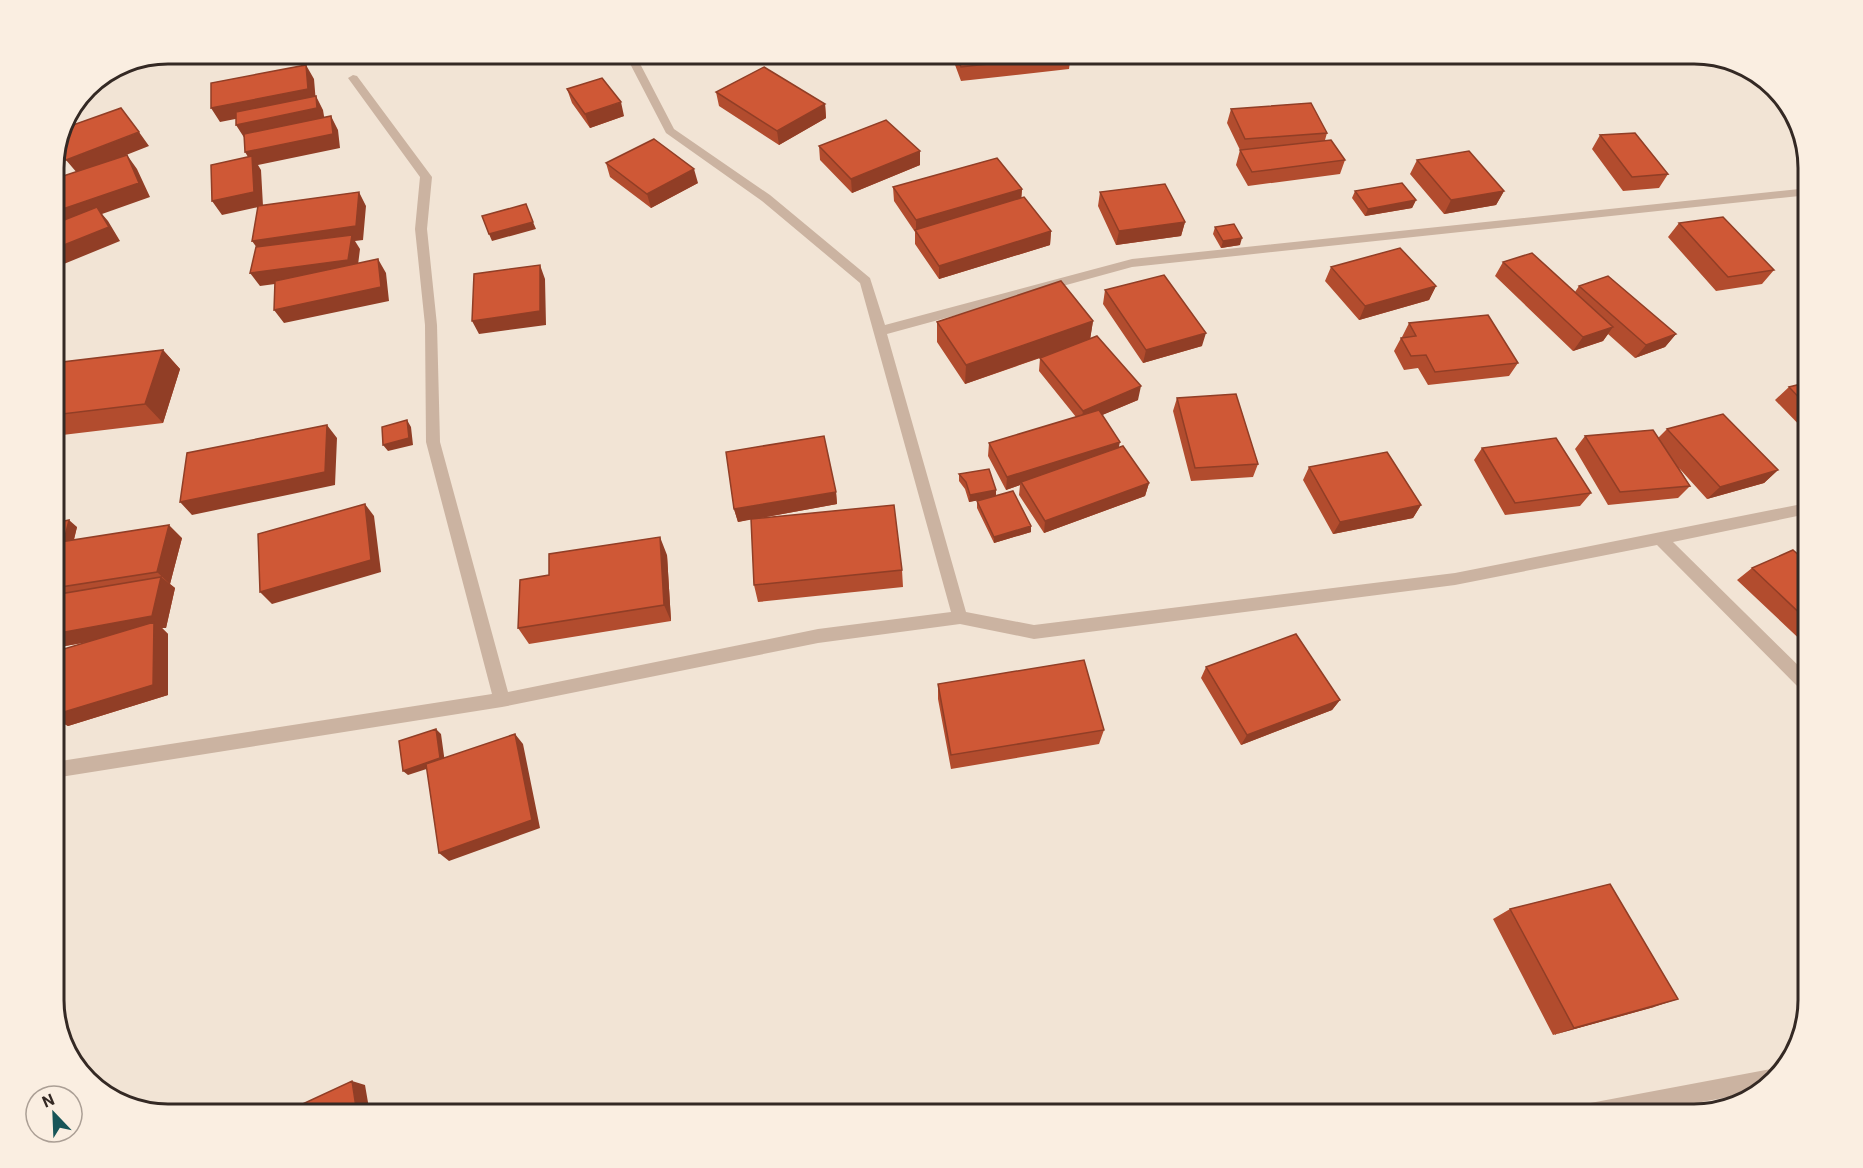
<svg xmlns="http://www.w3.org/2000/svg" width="1863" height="1168" font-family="Roboto,sans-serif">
<rect width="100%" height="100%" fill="#f2e4d5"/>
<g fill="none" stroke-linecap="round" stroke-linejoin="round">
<path fill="#cbb3a1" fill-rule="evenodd" d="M625,54H635L674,129L770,195L870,278L885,325L1132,259L1809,188V195L1132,267L887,334L966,612L1034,625L1455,573L1802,504L1809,509L1807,514L1673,542L1809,676V694L1803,692L1657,545L1455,585L1034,639L960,624L818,643L502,707L54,778V762L492,694L426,442L425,325L415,229L420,177L348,78L353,75L357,76L432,177L427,229L437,325L440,442L508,692L818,629L951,612L860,283L762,201L666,133Z
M1771,1069L1778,1072L1760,1091L1638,1114H1575L1578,1107L1585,1104Z"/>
</g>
<path fill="#b24c2e" d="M951,54H1070L1071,55L1069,69L961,81Z
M567,89L624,116L590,128L572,103Z
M716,92L825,104L826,118L779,145L719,106Z
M1231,109L1327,133L1325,140L1345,160L1340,174L1248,186L1236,165L1240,150L1227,123Z
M1600,135L1668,174L1659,188L1623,191L1592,149Z
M819,146L920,151V165L852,193L820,160Z
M1417,160L1504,191L1496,205L1444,214L1410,174Z
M606,163L698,183L651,208L610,177Z
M893,187L1022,189L1021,198L1051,231L1050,245L939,279L915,244V232L894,201Z
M1355,191L1416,200L1412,208L1365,216L1352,198Z
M1100,192L1185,222L1181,236L1116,245L1098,206Z
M1679,223L1774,270L1762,284L1716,291L1668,237Z
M1215,227L1240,245L1221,248L1213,234Z
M1503,262L1575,292L1579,286L1676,334L1665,347L1635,358L1608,334L1603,341L1573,351L1495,276Z
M1331,267L1436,286L1429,300L1359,320L1325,281Z
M1105,290L1202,346L1143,363L1103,304Z
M1093,321L1090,339L1138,400L1102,415L1119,447L1149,483L1145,496L1044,533L1019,495L1020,485L1006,490L988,456L989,443L1076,417L1039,371L1040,358L1046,356L965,384L937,342V322Z
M1409,323L1518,363L1509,376L1428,385L1418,368L1404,370L1394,351L1401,338L1402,337Z
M163,350L180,369L163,423L54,436V363Z
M1809,382V435L1775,400L1789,387Z
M1177,398L1258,464L1253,477L1191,481L1173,411Z
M1667,429L1778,470L1764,483L1707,499L1679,468L1690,486L1678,498L1608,505L1575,449L1585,436L1658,438Z
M1482,448L1591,493L1580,506L1505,515L1474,460Z
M1309,467L1421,505L1413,518L1333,534L1303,480Z
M959,474L996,490V496L1031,532L994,543L977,508V501L988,498L969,502L965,489L959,481Z
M836,492L837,504L761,518L902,570L903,587L758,602L754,585L751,519L738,522L734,509Z
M54,523L77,527L74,540L182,538L170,584L175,588L166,628H162L168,634V695L68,726L54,718V715L88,642L54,648Z
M667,555L671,621L529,644L518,628Z
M1809,564V648L1737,580L1752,568Z
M1206,667L1340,700L1332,710L1241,745L1201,678Z
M938,684L1104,730L1099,744L951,769L938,699Z
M1510,909L1654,1007L1553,1035L1493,919Z"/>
<path fill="#913e26" d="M306,65L314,79L316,103L220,122L211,108Z
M316,96L323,110L325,122L245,139L236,125Z
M621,102L624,116L590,128L585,114Z
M825,104L826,118L779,145L777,131Z
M331,116L338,130L340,148L258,165L261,170L263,206L222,215L212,201L253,165L245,152Z
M139,132L149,146L78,174L66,160Z
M920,151V165L852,193L851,179Z
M127,155L137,169L150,197L102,214L108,221L120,241L54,268V212Z
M694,169L698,183L651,208L647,194Z
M1022,189L1021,203L916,234V220Z
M1504,191L1496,205L1444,214L1451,200Z
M359,192L366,206L363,240L355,241L360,249L357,273L260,286L250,273L262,255L252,241Z
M1416,200L1412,208L1365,216L1368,209Z
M533,222L536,229L492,241L489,234Z
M1185,222L1181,236L1116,245L1119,231Z
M1051,231L1050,245L939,279V266Z
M1242,238L1240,245L1221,248L1223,241Z
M378,259L386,273L389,301L284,323L274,310Z
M540,265L545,279L546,325L479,334L472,321Z
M1436,286L1429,300L1359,320L1365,306Z
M1093,321L1090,340L965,384L966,365Z
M1613,327L1603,341L1573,351L1583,337Z
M1206,333L1202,346L1143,363L1146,350Z
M1676,334L1665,347L1635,358L1646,345Z
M163,350L180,369L163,423L145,404Z
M1141,386L1138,400L1081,424L1083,411Z
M407,420L411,427L413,445L388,451L383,445Z
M327,425L337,438L335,485L192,515L180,502Z
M1120,442L1117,455L1021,482L1020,485L1006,490L1007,477Z
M1778,470L1764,483L1707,499L1720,487Z
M1149,483L1145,496L1044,533L1045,521Z
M996,490V497L969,502L970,495Z
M836,492L837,504L738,522L734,509Z
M365,504L374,516L381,572L272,604L260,592Z
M1421,505L1413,518L1333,534L1340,522Z
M69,520L77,527L71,550L54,553Z
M169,525L182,538L170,584L157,572Z
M1031,526V532L994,543V537Z
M660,537L667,555L671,621L664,605Z
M161,577L175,588L166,628H162L168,634V695L68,726L54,718V715L154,630L54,648V634Z
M1340,700L1332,710L1241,745L1247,735Z
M436,729L441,734L445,763L408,775L403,771Z
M515,734L523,744L540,828L449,861L439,853Z
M1678,999L1654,1007L1553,1035L1574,1028Z
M352,1081L365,1085L370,1114H357Z"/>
<path fill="#cf5836" stroke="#913e26" stroke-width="1.5" d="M956,54H1070L1071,55L961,67Z
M306,65L308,89L211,108V83Z
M764,67L825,104L777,131L716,92Z
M602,78L621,102L585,114L567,89Z
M316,96L317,108L236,125V112Z
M1311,103L1327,133L1245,139L1231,109Z
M121,108L139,132L66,160L60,150L70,126Z
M331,116L333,134L245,152L244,134Z
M886,120L920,151L851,179L819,146Z
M1635,133L1668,174L1632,177L1600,135Z
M654,139L694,169L647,194L606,163Z
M1331,140L1345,160L1252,172L1240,150Z
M1469,151L1504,191L1451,200L1417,160Z
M127,155L139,183L54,212V179Z
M252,156L254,192L212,201L211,165Z
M997,158L1022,189L916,220L893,187Z
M1402,183L1416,200L1368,209L1355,191Z
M1165,184L1185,222L1119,231L1100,192Z
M359,192L356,226L252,241L258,206Z
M1024,197L1051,231L939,266L915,230Z
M526,204L533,222L489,234L482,216Z
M97,207L109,227L54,249V224Z
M1723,217L1774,270L1728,277L1679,223Z
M1234,224L1242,238L1223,241L1215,227Z
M352,235L348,260L250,273L256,247Z
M1400,248L1436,286L1365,306L1331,267Z
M1532,253L1613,327L1583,337L1503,262Z
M378,259L381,287L274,310L275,281Z
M540,265V311L472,321L474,274Z
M1164,275L1206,333L1146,350L1105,290Z
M1608,276L1676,334L1646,345L1579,286Z
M1061,281L1093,321L966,365L937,322Z
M1488,315L1518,363L1435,372L1426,355L1411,356L1401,338L1416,336L1409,323Z
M1097,336L1141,386L1083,411L1040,358Z
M163,350L145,404L54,415V363Z
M1809,382V408L1789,387Z
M1236,394L1258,464L1195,468L1177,398Z
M1099,410L1120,442L1007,477L989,443Z
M1723,414L1778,470L1720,487L1667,429Z
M407,420L409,438L383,445L382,427Z
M327,425L325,472L180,502L187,453Z
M1653,430L1690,486L1620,492L1585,436Z
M824,436L836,492L734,509L726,452Z
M1556,438L1591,493L1515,503L1482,448Z
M1123,446L1149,483L1045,521L1021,482Z
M1387,452L1421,505L1340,522L1309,467Z
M989,469L996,490L970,495L966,482L959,474Z
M1013,491L1031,526L994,537L977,501Z
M365,504L371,560L260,592L258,534Z
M894,505L902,570L754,585L751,519Z
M69,520L64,541L54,543V523Z
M169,525L157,572L54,588V543Z
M660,537L664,605L518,628L520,580L549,575V554Z
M1793,550L1809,564V622L1752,568Z
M161,577L152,616L54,634V595Z
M154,622L153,685L54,715V680L57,651Z
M1296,634L1340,700L1247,735L1206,667Z
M1084,660L1104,730L951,755L938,684Z
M436,729L440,758L403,771L399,741Z
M515,734L532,820L439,853L426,764Z
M1610,884L1678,999L1574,1028L1510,909Z
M352,1081L357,1114H281Z"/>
<path d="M0 0H1863V1168H0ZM168 64H1694A104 104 0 0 1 1798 168V1000A104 104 0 0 1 1694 1104H168A104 104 0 0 1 64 1000V168A104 104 0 0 1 168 64Z" fill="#faeee1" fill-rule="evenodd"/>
<path fill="none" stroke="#342924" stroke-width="3" d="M168 64H1694A104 104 0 0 1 1798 168V1000A104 104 0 0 1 1694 1104H168A104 104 0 0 1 64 1000V168A104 104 0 0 1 168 64Z"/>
<g transform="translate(54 1114) rotate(337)"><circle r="28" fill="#faeee1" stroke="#ab9f95" stroke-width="1.5"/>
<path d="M0-4.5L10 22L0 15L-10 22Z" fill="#175558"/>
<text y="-9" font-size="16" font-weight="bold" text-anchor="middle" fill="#342924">N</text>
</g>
</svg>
